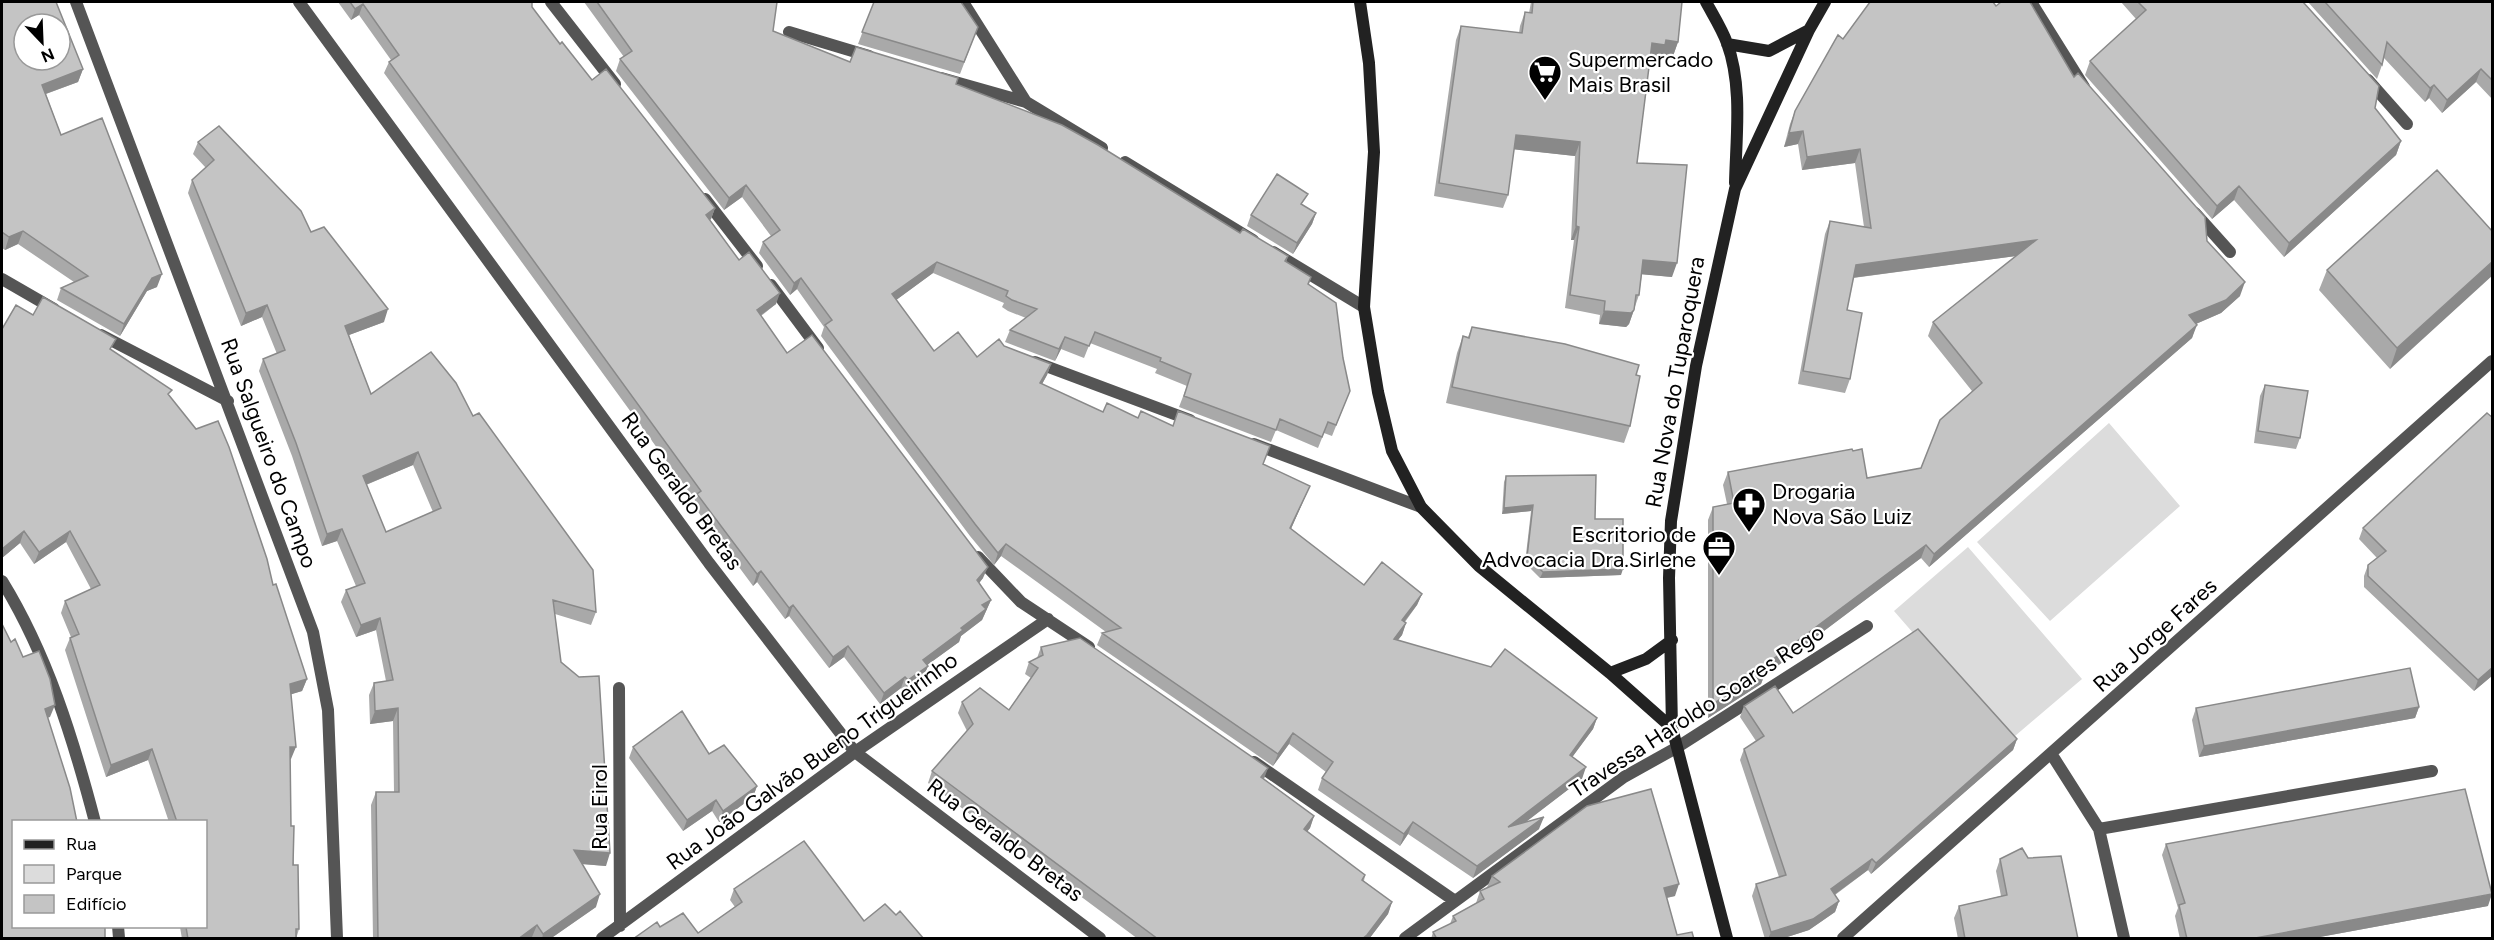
<svg xmlns="http://www.w3.org/2000/svg" width="2494" height="940" font-family="Figtree,sans-serif">
<rect width="100%" height="100%" fill="#fff"/>
<path fill="#dcdcdc" d="M2109,423L2180,506L2050,621L1977,542Z
M1968,547L2082,679L2008,742L1894,611Z"/>
<g fill="none" stroke-linecap="round" stroke-linejoin="round">
<path stroke="#555" stroke-width="12" d="M76,2L313,632L328,710L337,938
M299,2L709,563L855,752L1100,938
M551,2L615,84
M963,2L1026,102
M2031,2L2084,87
M789,32L869,56
M941,78L1026,102L1102,148
M2368,80L2407,124
M1125,162L1253,240
M705,199L757,266
M2195,213L2230,252
M1273,252L1364,307
M2,279L54,309
M771,285L818,348
M101,335L228,401
M1035,362L1190,420
M1254,444L1421,507
M978,557L1021,602L1089,647
M2,581C47,654 73,738 95,822
M619,688L620,926
M2052,755L2099,829L2124,938
M1254,762L1455,901
M2099,829L2432,771
M118,926L119,938
M602,938L855,752L1048,619
M1405,938L1624,777L1676,748L1867,626
M1843,938L2492,361"/>
<path stroke="#222" stroke-width="12" d="M1360,2L1369,63L1374,152L1364,307L1378,392L1392,451L1421,507L1479,566L1610,673L1672,728
M1706,2C1713,15 1722,29 1727,43C1743,86 1736,138 1735,183
M1727,44L1769,51L1809,30
M1610,673L1646,659L1672,640
M1727,938L1672,728L1669,578L1671,521L1696,366L1735,189L1809,30L1825,2"/>
</g>
<path fill="#a9a9a9" fill-rule="evenodd" d="M2,2L83,69L78,82L46,94L61,135L157,287L147,291L120,336L57,300L61,288L74,282L18,244L5,250L2,248Z
M338,2H532V7L560,44L592,80L715,208L711,219L710,220L739,260L776,304L761,316L787,353L983,578L979,583L991,600L982,620L961,636L959,642L927,665L924,677L904,692L901,688L880,704L844,657L829,668L789,616L785,619L757,582L753,586L693,505L695,500L384,73L389,62L391,60L359,15L351,20Z
M584,2H777L773,31L850,62L956,84L1240,233L1288,256L1286,262L1311,277L1309,284L1343,358L1350,391L1332,436L1324,433L1318,448L1276,430L1271,442L1179,407L1187,386L1155,373L1157,369L1090,343L1084,358L1061,349L1055,361L1005,342L1010,330L1026,318L1008,311L1002,307L1004,303L933,273L896,300L934,351L977,357L1004,346L1051,364L1047,375L1042,384L1103,412L1138,418L1173,426L1263,464L1310,486L1291,529L1364,585L1422,594L1417,605L1405,622L1406,623L1402,635L1398,640L1597,718L1593,729L1572,757L1582,779L1525,822L1539,829L1473,878L1408,834L1400,846L1318,790L1322,778L1326,772L1289,744L1273,766L1097,645L1102,633L1106,632L1001,556L994,565L970,536L821,336L824,327L797,289L790,295L759,253L763,242L771,236L742,197L724,210L616,71L620,59L624,57Z
M874,2L978,27L960,74L858,44Z
M1531,2H1682L1678,42L1673,56L1662,54L1660,59L1650,58L1637,163L1672,277L1642,274L1639,295L1629,324L1626,327L1599,324L1600,315L1565,308L1574,240H1571L1575,156L1514,149L1508,195L1503,208L1434,196L1456,40L1461,26L1519,33L1520,26L1525,12L1529,13Z
M2121,2H2303L2375,108L2401,141L2396,155L2284,257L2234,200L2212,219L2085,75L2090,61L2136,19Z
M2308,2H2493V100L2476,82L2442,113L2429,98L2425,102L2384,58L2382,65L2377,79Z
M1996,6L2074,77L2207,241L2240,296L2221,313L2196,324L2192,338L1929,567L1921,558L1764,676L1761,684L1708,718V520L1713,507L1727,504L1723,485L1728,472L1853,451L1867,478L1921,468L1972,391L1928,336L1933,322L2016,256L1853,278L1847,310L1850,379L1845,393L1798,384L1825,234L1830,221L1864,227L1855,163L1802,170L1798,144L1784,147L1790,124L1795,111L1843,39Z
M198,142L311,232L384,322L349,335L371,394L473,416L596,612L591,625L555,614L561,662L606,866L582,864L596,907L550,939H533L532,937L530,939H373L371,805L376,792H394L393,721L370,724L369,695L374,683L386,681L376,630L356,637L341,602L346,590L356,586L337,541L322,546L292,456L259,371L263,359L277,354L262,317L241,326L188,193L192,180L206,168L193,154ZM413,465L433,512L386,532L366,485Z
M1303,205L1316,213L1312,224L1293,254L1247,226L1251,215Z
M2493,232L2390,369L2319,290L2327,270Z
M33,315L112,350L170,397L273,585L307,679L302,691L291,694V759H290L291,826L299,929L296,939H182L180,927H206V822H169L148,760L106,777L65,650L70,638L71,637L61,613L65,601L91,589L66,542L34,564L20,543L2,558V329Z
M1472,327L1636,375L1630,426L1624,443L1446,403L1457,353L1463,336L1468,337Z
M2265,385L2300,438L2296,449L2254,443L2260,396Z
M2493,418V675L2474,691L2364,587V576L2368,565L2377,558L2359,539L2363,528Z
M1506,476L1595,519L1621,575L1540,578L1525,563L1531,511L1502,514L1504,482Z
M1041,647L1264,779L1314,816L1310,828L1307,831L1365,875L1364,881L1392,902L1388,914L1369,939H1138L928,783L932,771L967,731L958,713L962,702L1009,710L1031,678L1025,674L1029,662L1037,658Z
M1744,706L1793,713L2017,739L2013,750L1871,874L1868,870L1835,895L1839,901L1835,912L1809,930L1781,939H1765L1752,896L1756,884L1779,877L1740,760L1744,749L1756,741L1740,717Z
M2419,707L2415,718L2199,757L2192,720L2196,708Z
M633,747L709,754L757,786L753,797L719,822L712,811L683,831L629,758Z
M2166,844L2488,906L2309,939H2180L2175,916L2178,908L2162,855Z
M2028,858L2078,939H1958L1954,918L1959,906L2001,896L1996,871L2000,859Z
M1492,876L1675,896L1667,898L1677,935L1694,939H1431L1433,932L1450,924L1453,916L1476,903L1480,891L1487,887Z
M734,889L864,921L896,915L924,939H633L660,927L698,933L735,907L730,900Z"/>
<path fill="#898989" d="M363,4L359,15L351,20L355,9Z
M1666,40L1678,42L1673,56L1662,54L1660,59L1647,57L1652,43Z
M83,69L78,82L37,97L42,85Z
M2481,69L2476,82L2442,113L2447,100Z
M2434,85L2429,98L2425,102L2430,88Z
M1803,131L1798,144L1784,147L1789,133Z
M1516,135L1580,142L1575,156L1511,149Z
M2401,141L2396,155L2284,257L2289,243Z
M1860,149L1855,163L1802,170L1807,157Z
M746,185L742,197L724,210L729,198Z
M2239,186L2234,200L2212,219L2217,206Z
M715,208L711,219L702,226L706,215Z
M1316,213L1312,224L1293,254L1297,243Z
M1576,226L1579,227L1574,240H1571Z
M23,231L18,244L5,250L9,237Z
M2036,240L2031,254L1851,278L1856,265Z
M1643,260L1677,263L1672,277L1638,274Z
M2493,261V275L2390,369L2397,348Z
M937,262L933,273L888,306L892,294Z
M162,274L157,287L147,291L120,336L124,324L152,278Z
M801,278L797,289L790,295L794,283Z
M2245,282L2240,296L2221,313L2184,329L2189,315Z
M780,293L776,304L753,321L757,310Z
M267,305L262,317L241,326L246,313Z
M388,309L384,322L341,338L345,326Z
M1634,310L1629,324L1626,327L1599,324L1604,311Z
M2197,325L2192,338L1929,567L1934,554Z
M1065,337L1061,349L1055,361L1059,349Z
M1051,364L1047,375L1036,395L1040,383Z
M418,452L413,465L358,488L363,476Z
M1310,486L1305,497L1286,540L1290,528Z
M1533,505L1531,511L1502,514L1504,508Z
M342,529L337,541L322,546L327,534Z
M24,531L20,543L2,558V549Z
M70,531L66,542L34,564L39,552Z
M1006,544L1001,556L994,565L998,553Z
M1926,545L1921,558L1764,676L1761,684L1708,718L1713,704Z
M988,567L983,578L973,591L977,580Z
M1623,569L1621,575L1540,578L1543,572Z
M761,571L757,582L753,586L757,574Z
M1422,594L1417,605L1397,631L1402,620Z
M991,600L982,620L961,636L959,642L919,671L923,660L961,628L982,605Z
M793,605L789,616L785,619L789,608Z
M380,618L376,630L356,637L361,625Z
M1406,623L1402,635L1389,651L1394,639Z
M848,646L844,657L829,668L833,657Z
M928,666L924,677L904,692L908,680Z
M2493,667V675L2474,691L2478,680Z
M905,677L901,688L880,704L884,693Z
M307,679L302,691L286,696L290,684Z
M55,705L50,717L41,720L45,709Z
M2419,707L2415,718L2199,757L2204,746Z
M398,708L393,721L370,724L375,711Z
M1597,718L1593,729L1565,767L1570,755Z
M1293,733L1289,744L1273,766L1278,754Z
M2017,739L2013,750L1871,874L1876,863Z
M290,747H296L291,759H285Z
M152,749L148,760L106,777L111,765Z
M1586,767L1582,779L1504,839L1508,827Z
M1268,768L1264,779L1261,777Z
M757,786L753,797L719,822L723,811Z
M716,800L712,811L683,831L687,820Z
M1314,816L1310,828L1300,841L1304,829Z
M1544,817L1539,829L1473,878L1477,866Z
M1413,822L1408,834L1400,846L1404,834Z
M574,850L610,853L606,866L570,863Z
M1872,859L1868,870L1827,900L1831,889Z
M1679,884L1675,896L1660,899L1664,888Z
M600,894L596,907L550,939H542L543,934Z
M2492,894L2488,906L2309,939H2250Z
M1839,901L1835,912L1809,930L1781,939H1768L1771,932Z
M1392,902L1388,914L1369,939H1362Z
M537,925L532,937L530,939H518Z"/>
<path fill="#c4c4c4" stroke="#898989" stroke-width="1.5" fill-rule="evenodd" d="M2,2H56L83,69L42,85L61,135L102,118L162,274L152,278L124,324L61,288L88,276L23,231L9,237L2,232ZM24,24H60V60H24Z
M350,2H532V7L560,44L562,42L592,80L606,69L715,208L706,215L739,260L749,252L780,293L757,310L787,353L812,335L988,567L977,580L991,600L982,605L986,609L961,628L963,630L923,660L928,666L908,680L905,677L884,693L848,646L833,657L793,605L789,608L761,571L757,574L697,494L701,491L389,62L399,55L363,4L355,9Z
M597,2H777L773,31L850,62L856,47L958,78L956,84L1062,125L1098,145L1240,233L1243,229L1288,256L1285,261L1311,277L1308,284L1336,303L1343,358L1350,391L1336,425L1328,422L1322,437L1280,419L1276,430L1184,396L1191,374L1160,361L1161,358L1095,332L1089,346L1065,337L1059,349L1010,330L1037,309L1012,300L1006,296L1008,291L937,262L892,294L934,351L958,332L977,357L999,339L1004,346L1051,364L1040,383L1103,412L1107,403L1138,418L1141,411L1173,426L1178,411L1270,446L1263,464L1310,486L1290,528L1364,585L1382,562L1422,594L1402,620L1406,623L1394,639L1491,667L1505,649L1597,718L1570,755L1586,767L1508,827L1544,817L1477,866L1413,822L1404,834L1322,778L1333,762L1293,733L1278,754L1102,633L1121,628L1006,544L998,553L975,524L825,325L832,320L801,278L794,283L763,242L780,230L746,185L729,198L620,59L632,51Z
M874,2H961L978,27L964,62L862,32Z
M1533,2H1682L1678,42L1666,40L1665,45L1652,43L1637,163L1687,165L1677,263L1643,260L1639,295H1636L1634,310L1631,313L1604,311L1605,301L1570,295L1579,227L1576,226L1580,142L1516,135L1508,195L1439,183L1461,26L1522,33L1525,12L1532,13Z
M1870,2H1993L1996,6L2001,2H2030L2074,77L2078,73L2205,217L2207,241L2245,282L2226,300L2189,315L2197,325L1934,554L1926,545L1764,666L1766,670L1713,704V507L1734,503L1728,472L1852,449L1853,451L1862,449L1867,478L1921,468L1940,420L1982,383L1933,322L2036,240L1856,265L1847,310L1862,313L1850,379L1803,371L1830,221L1871,228L1860,149L1807,157L1803,131L1789,133L1795,111L1838,35L1843,39Z
M2138,2H2303L2379,86L2375,108L2401,141L2289,243L2239,186L2217,206L2090,61L2146,10Z
M2325,2H2493V81L2481,69L2447,100L2434,85L2430,88L2387,42L2382,65Z
M219,126L301,211L311,232L324,227L388,309L345,326L371,394L431,352L456,383L473,416L479,413L593,570L596,612L553,600L561,662L579,677L599,676L610,853L574,850L600,894L543,934L537,925L518,939H378L376,792H399L398,708L375,711L374,683L393,680L380,618L361,625L346,590L365,583L342,529L327,534L296,443L263,359L285,350L267,305L246,313L192,180L214,160L198,142ZM418,452L441,508L386,532L363,476Z
M2437,170L2493,232V261L2397,348L2327,270Z
M1277,174L1308,194L1301,204L1316,213L1297,243L1251,215Z
M43,297L116,339L110,349L172,390L168,394L196,429L218,421L229,447L267,559L273,585L276,584L307,679L290,684L296,747H290L291,826H294L293,865H298L299,929H296V939H188L186,927H206V822H177L152,749L111,765L70,638L79,634L65,601L100,585L70,531L39,552L24,531L2,549V329L16,305L33,315Z
M1472,327L1565,344L1639,365L1636,375L1640,376L1630,426L1452,387L1463,336L1469,338Z
M2265,385L2308,391L2300,438L2258,431Z
M2487,413L2493,418V667L2478,680L2368,576V565L2386,551L2363,528Z
M1596,475L1595,519H1623V569L1543,572L1527,557L1533,505L1504,508L1506,476Z
M2,624L11,642L15,639L23,657L39,651L50,679L55,705L45,709L70,788L77,822H14V927H105V939H2Z
M1918,629L2017,739L1876,863L1872,859L1831,889L1839,901L1813,919L1771,932L1756,884L1786,875L1744,749L1764,736L1744,706L1775,686L1793,713Z
M1080,638L1268,768L1261,777L1314,816L1304,829L1365,875L1362,880L1392,902L1367,935L1362,939H1158L932,771L973,724L962,702L980,688L1009,710L1038,668L1029,662L1043,655L1041,647Z
M2410,668L2419,707L2204,746L2196,708Z
M682,711L709,754L724,745L757,786L723,811L716,800L687,820L633,747Z
M1651,789L1679,884L1664,888L1677,935L1692,932L1694,939H1437L1433,932L1456,921L1453,916L1484,899L1480,891L1500,882L1492,876L1587,806Z
M2465,789L2492,894L2250,939H2187L2179,905L2185,903L2166,844Z
M804,841L864,921L885,904L896,915L900,911L924,939H633L657,922L660,927L683,913L698,933L742,902L734,889Z
M2022,848L2028,858L2061,856L2078,939H1965L1959,906L2007,895L2000,859Z"/>
<defs>
<symbol id="supermarket-pin" viewBox="-11 -11 22 30"><path d="M0 17L-7.5 6A9.5 9.5 0 1 1 7.5 6Z" fill="#000" stroke="#fff"/><path d="M-6-5.5h2.5l.6 2H6L4.5 2H-2.5L-4.4-4H-6ZM-1.5 3.2a1.3 1.3 0 1 0 .1 0ZM3 3.2a1.3 1.3 0 1 0 .1 0Z" fill="#fff"/></symbol>
<symbol id="pharmacy-pin" viewBox="-11 -11 22 30"><path d="M0 17L-7.5 6A9.5 9.5 0 1 1 7.5 6Z" fill="#000" stroke="#fff"/><path d="M-2-6h4v4h4v4h-4v4h-4v-4h-4v-4h4Z" fill="#fff"/></symbol>
<symbol id="office-pin" viewBox="-11 -11 22 30"><path d="M0 17L-7.5 6A9.5 9.5 0 1 1 7.5 6Z" fill="#000" stroke="#fff"/><path d="M-6-3h4V-5.5h4V-3h4V5H-6ZM-1-4.5V-3h2v-1.5ZM-6 0V1H6V0Z" fill="#fff"/></symbol>
</defs>
<g fill-rule="evenodd">
<use href="#supermarket-pin" x="1526" y="53" width="38" height="52"/>
<use href="#pharmacy-pin" x="1730" y="485" width="38" height="52"/>
<use href="#office-pin" x="1700" y="528" width="38" height="52"/>
</g>
<g text-anchor="middle" dominant-baseline="central" stroke-width="4.5" stroke-linejoin="round" paint-order="stroke">
<g font-size="22" fill="#000" stroke="#fff" text-anchor="start">
<text x="1568" y="59">Supermercado<tspan x="1568" dy="25">Mais Brasil</tspan></text>
<text x="1772" y="491">Drogaria<tspan x="1772" dy="25">Nova São Luiz</tspan></text>
<text x="1696" y="534" text-anchor="end">Escritorio de<tspan x="1696" dy="25">Advocacia Dra.Sirlene</tspan></text>
</g>
<g font-size="22" fill="#000" stroke="#fff">
<text transform="translate(1675 382) rotate(-80)">Rua Nova do Tuparoquera</text>
<text transform="translate(269 453) rotate(70)">Rua Salgueiro do Campo</text>
<text transform="translate(682 491) rotate(54)">Rua Geraldo Bretas</text>
<text transform="translate(2155 635) rotate(-42)">Rua Jorge Fares</text>
<text transform="translate(1697 711) rotate(-33)">Travessa Haroldo Soares Rego</text>
<text transform="translate(812 761) rotate(-36)">Rua João Galvão Bueno Trigueirinho</text>
<text transform="translate(599 807) rotate(-90)">Rua Eirol</text>
<text transform="translate(1005 840) rotate(37)">Rua Geraldo Bretas</text>
</g>
</g>
<rect width="2494" height="940" fill="none" stroke="#000000" stroke-width="6"/>
<rect x="12" y="820" width="195" height="108" fill="#ffffff" stroke="#999999" stroke-width="1.5"/>
<rect x="24" y="840" width="30" height="9" fill="#222222" stroke="#999999" stroke-width="1.5"/>
<text x="66" y="850" font-size="18" fill="#000000">Rua</text>
<rect x="24" y="865" width="30" height="18" fill="#dcdcdc" stroke="#999999" stroke-width="1.5"/>
<text x="66" y="880" font-size="18" fill="#000000">Parque</text>
<rect x="24" y="895" width="30" height="18" fill="#c4c4c4" stroke="#999999" stroke-width="1.5"/>
<text x="66" y="910" font-size="18" fill="#000000">Edifício</text>
<g transform="translate(42 42) rotate(157)"><circle r="28" fill="#ffffff" stroke="#999999" stroke-width="1.5"/>
<path d="M0-4.5L10 22L0 15L-10 22Z" fill="#000000"/>
<text y="-9" font-size="16" font-weight="bold" text-anchor="middle" fill="#000000">N</text>
</g>
</svg>
